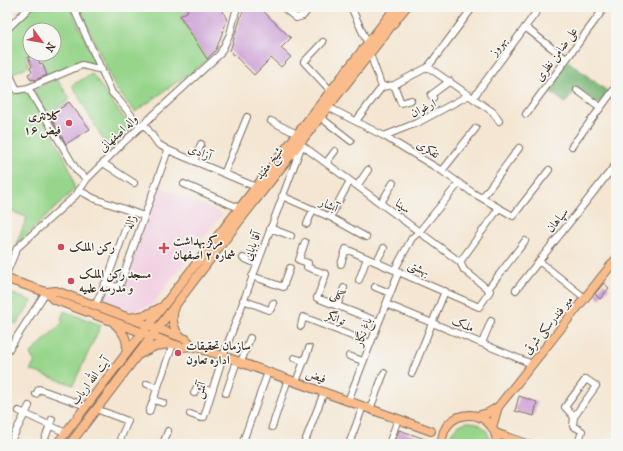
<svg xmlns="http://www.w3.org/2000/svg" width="623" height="451" font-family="'IM FELL French Canon',Amiri,serif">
<rect width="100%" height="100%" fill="#f6f6f2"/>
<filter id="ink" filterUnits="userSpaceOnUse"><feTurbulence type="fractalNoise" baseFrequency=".025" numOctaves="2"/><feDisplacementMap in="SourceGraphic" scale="8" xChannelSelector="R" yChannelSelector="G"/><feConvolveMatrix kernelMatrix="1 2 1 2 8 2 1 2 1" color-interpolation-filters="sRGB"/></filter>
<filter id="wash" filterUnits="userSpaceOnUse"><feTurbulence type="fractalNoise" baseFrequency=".012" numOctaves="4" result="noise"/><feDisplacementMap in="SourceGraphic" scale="16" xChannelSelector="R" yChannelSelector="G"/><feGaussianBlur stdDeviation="0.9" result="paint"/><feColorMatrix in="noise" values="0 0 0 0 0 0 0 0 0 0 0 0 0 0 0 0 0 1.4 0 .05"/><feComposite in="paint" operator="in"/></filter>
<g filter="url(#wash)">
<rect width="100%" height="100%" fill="#f4e6d2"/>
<path fill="#f2cfe1" d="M155,184L222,214L151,306L132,311L98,299L104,284L117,287Z"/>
<path fill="#97d58b" stroke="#698054" d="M33,7H70L97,66L81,61L48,76L39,54H54V30H30L31,54L25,56L29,66L11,74L7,64V32Z
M79,7H185L188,11L180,17L208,60L135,112L115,87Z
M92,74L132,129L109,150L72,85Z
M7,78L14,94L27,91C39,112 76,167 74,190L16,245L27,217L7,210Z
M57,79L70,99L48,116L33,90Z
M7,292L32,301L17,324L7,320Z
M64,311L101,325L73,385L30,370L35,362L30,354L63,322L61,320Z
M467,422C481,422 490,430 490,444H449C449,432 456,425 467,422Z"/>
<path fill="#79b677" stroke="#5a704a" d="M568,61L608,92L599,104L577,88L565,103L547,89Z"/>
<g id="blocks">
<path fill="#c691d2" d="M185,7H216L222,9L227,20L216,50L207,59L180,16L188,11Z
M244,7H259L291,38L281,48L291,57L281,67L271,58L254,75L230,51Z
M36,54L40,64L42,63L47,75L35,80L34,79L31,80L28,74L32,72L30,68L32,67L28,57Z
M69,102L90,129L66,144L50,116Z
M604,283L609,288L600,299L595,294Z
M519,396L537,402L534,416L515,411Z
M399,430L425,439L424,444H394Z"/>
</g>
</g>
<g filter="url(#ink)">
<use href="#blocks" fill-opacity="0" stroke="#7c6c5d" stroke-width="1"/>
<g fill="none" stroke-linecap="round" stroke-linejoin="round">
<defs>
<path id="minor" d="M73,7L112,93L117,98L141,127
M351,7L368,44
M285,9L296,18L303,16L310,7
M525,27L566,59
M7,29L30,7
M323,42L304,62L331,91
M370,54L382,87
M428,67L493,112L499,121
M7,69L17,90L28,88L82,65L102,70
M394,85L401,103L411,100
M28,88L77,171L87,179
M577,90L600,107
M433,98L431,95L450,81
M473,98L540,7
M328,107L384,136L442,171L473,193L513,216L549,170
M526,114L605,7
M320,117L351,141
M271,121L297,134
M356,121L382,87L394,85L428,67L473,7
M144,124L158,144L168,150L256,187
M384,136L419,122L469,95
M299,143L460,262L464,270L490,291L479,307L346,249L341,264
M572,146L616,87
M194,161L201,144
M103,163L134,183
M326,163L335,151
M442,171L476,128
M224,174L247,117
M184,184L239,208
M357,186L368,170
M79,190L93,198L144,216
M282,196L330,217L366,237
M482,198L519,148
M381,203L393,183
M330,217L350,181
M307,224L313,209
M270,228L291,236
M305,242L299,260L308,263L307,267L326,274L317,298L379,322
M243,258L257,264
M539,261L585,298
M376,262L384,248
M460,262L499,208
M395,269L412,238L419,232L459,183
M7,272L17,248L76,195L87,179L125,141L220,54L230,34L237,7
M252,276L283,287L290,268
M359,280L367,258
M106,283L130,216
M375,287L390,293
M488,289L525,241
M516,290L616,164
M243,300L269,310L271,309L273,303
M386,304L532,364
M95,306L105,283L117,287L120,285L168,150
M337,306L344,288
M301,326L303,317L370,343
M482,343L491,321
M7,352L46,292
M349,356L363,361
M294,358L304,361
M241,362L250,338
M412,373L445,291
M296,382L309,348
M147,384L158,388
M194,393L197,387L211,391
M226,393L237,361
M36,394L39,389L86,406
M154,400L163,403
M348,401L399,271
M96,409L128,421L121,437
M370,409L384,373
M19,411L66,433
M149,412L173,344
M190,414L201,418L204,417L223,356L300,150L299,143
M574,417L565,407L586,379L596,386L574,417L573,426L582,431L578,444
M272,427L288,379
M13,437L29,406
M43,444L52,419
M163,444L168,431
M242,444L268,372
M304,444L324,392
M349,444L363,406
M389,444L398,419"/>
<path id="major" d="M7,279L46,292L56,291L186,339L192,346
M46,292L53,299L173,344L182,347L192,346L223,356L398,419L431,431
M175,307C170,318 173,327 179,336
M129,318L146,315L160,308
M115,324C124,333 129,341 126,353
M140,354L155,346L170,344
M477,416L488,413L498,407L616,259
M492,427L498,407
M495,433L527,444
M57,444L126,354L396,7
M70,444L230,233L406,7
M442,444C441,406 496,405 497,444"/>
</defs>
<use href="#minor" stroke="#7c6c5d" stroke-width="8"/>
<use href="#major" stroke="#7c6c5d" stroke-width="10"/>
<use href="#minor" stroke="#fff" stroke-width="6"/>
<use href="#major" stroke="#fabc8b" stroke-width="8"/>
</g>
</g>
<g fill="#d1495b" stroke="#f6f6f2" stroke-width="1.5">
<circle cx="69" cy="123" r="4"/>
<circle cx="61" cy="247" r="4"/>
<path d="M162 242h4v4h4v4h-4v4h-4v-4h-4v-4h4z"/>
<circle cx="71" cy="281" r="4"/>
<circle cx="178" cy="353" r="4"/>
</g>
<g text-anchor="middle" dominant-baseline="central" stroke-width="3.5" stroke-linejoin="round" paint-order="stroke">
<g font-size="12" fill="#3b2a1e" stroke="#f6f6f2">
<text transform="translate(498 46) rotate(-54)">بهروز</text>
<text transform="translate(556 54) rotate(-54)">علی ضامن نظری</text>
<text transform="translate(423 108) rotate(-26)">ارغوان</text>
<text transform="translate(118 133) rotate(-43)">واله اصفهانی</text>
<text transform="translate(428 149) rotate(31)">تفکری</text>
<text transform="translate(200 152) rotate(23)">آزادی</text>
<text transform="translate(269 163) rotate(-52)">شیخ مفید</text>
<text transform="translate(329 205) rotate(26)">آبشار</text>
<text transform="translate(403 206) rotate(36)">سینا</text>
<text transform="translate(557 220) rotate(-51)">سپاهان</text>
<text transform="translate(130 222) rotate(-71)">ژاله</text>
<text transform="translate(252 246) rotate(-69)">آقا بابایی</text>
<text transform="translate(419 268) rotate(24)">بهشتی</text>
<text transform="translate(338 295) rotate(21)">گلی</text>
<text transform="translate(336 318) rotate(22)">توانگر</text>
<text transform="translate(463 324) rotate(23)">ملک</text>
<text transform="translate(548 325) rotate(-51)">میر فندرسکی شرقی</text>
<text transform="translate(363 332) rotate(-69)">باغ نگار</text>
<text transform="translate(316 376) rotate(20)">فیض</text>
<text transform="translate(90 381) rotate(-53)">آیت الله ارباب</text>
<text transform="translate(200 390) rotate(-73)">آتش</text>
</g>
<g font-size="12" font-weight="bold" fill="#3b2a1e" stroke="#f6f6f2" text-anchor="start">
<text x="61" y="116" text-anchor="end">کلانتری<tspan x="61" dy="14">۱۶ فیض</tspan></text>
<text x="173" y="241">مرکز بهداشت<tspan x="173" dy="14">شماره ۲ اصفهان</tspan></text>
<text x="69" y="247">رکن الملک</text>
<text x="79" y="274">مسجد رکن الملک<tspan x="79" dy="14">و مدرسه علمیه</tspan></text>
<text x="186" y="346">سازمان تحقیقات<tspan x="186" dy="14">اداره تعاون</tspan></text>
</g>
</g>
<rect width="623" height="451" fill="none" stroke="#f6f6f2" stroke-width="24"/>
<g transform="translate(42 42) rotate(122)"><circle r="19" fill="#f6f6f2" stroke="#aba49d"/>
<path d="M0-3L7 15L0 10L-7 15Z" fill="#d1495b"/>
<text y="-6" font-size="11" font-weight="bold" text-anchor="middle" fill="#3b2a1e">N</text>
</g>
</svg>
